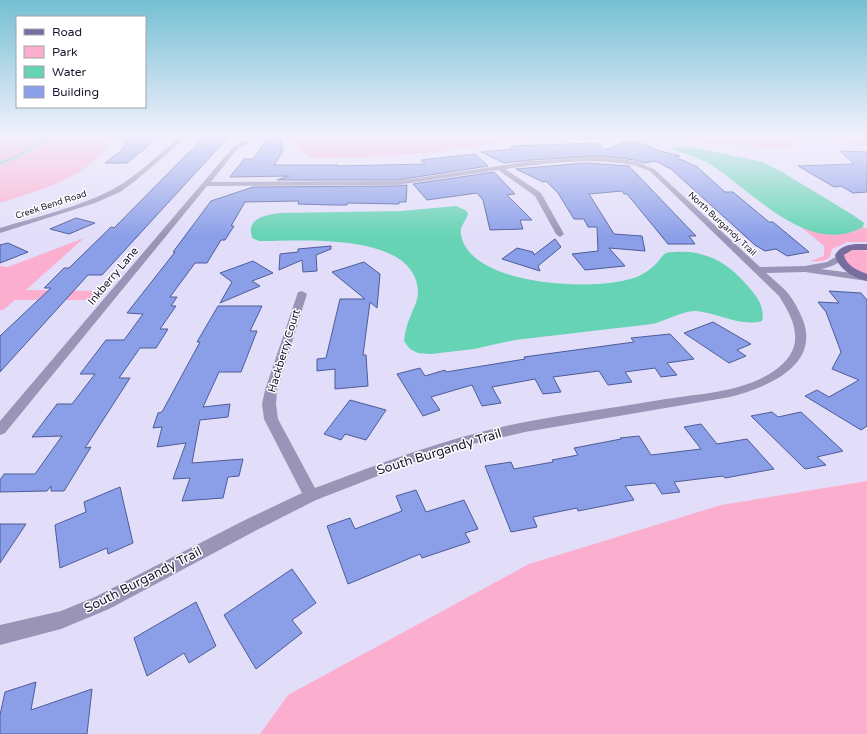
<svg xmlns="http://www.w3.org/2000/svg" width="867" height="734" font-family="'Varela Round',sans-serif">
<rect width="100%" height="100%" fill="#e2defa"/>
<path fill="#fcaecf" d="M28,134H113C96,177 39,190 0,203V146L2,144L0,143V140Z
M287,134H643L604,140L591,139L488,144L429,153L372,157L311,158L285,136Z
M672,134H867V146L804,138L794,141L795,147L782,148L693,143L684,141Z
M801,227C824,235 842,238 863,227L867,229V242H845L846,243L832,249C831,252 831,254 830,256C827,262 815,262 810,261L824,256V246Z
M84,238L26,290L101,291L91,300H15L3,310H0V266L8,267Z
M860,249L867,251V276L847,264L844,258L845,254L850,250Z
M867,481V734H260L288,695L529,564L721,505Z"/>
<path fill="#66d3b4" d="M673,147H693L762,162L782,172L853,215L864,223L863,227C808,257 754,192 711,165C700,158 687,155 674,150Z
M456,206L465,210L468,213C467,221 459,226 461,235C470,287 601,293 639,276C645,273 651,269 656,264C659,261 662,255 666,253C668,252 673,252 675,252C705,250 727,262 746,284C755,294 766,307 762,321C740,327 718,313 696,311C684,310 665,321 652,324L515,340L474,349L431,354L418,353L410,349L404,341C405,332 407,323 411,315C414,307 418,301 418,292C416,231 300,241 259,241L252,238C252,235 250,231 251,228C253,216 272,214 281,213L401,211Z"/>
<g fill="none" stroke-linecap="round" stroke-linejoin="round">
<path stroke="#66d3b4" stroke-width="2.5" d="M0,163L14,158L57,134"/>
</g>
<path fill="#8b9ee8" stroke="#4e5c97" d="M128,134H153L150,144L127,163H105L122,150Z
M207,134H231L102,275H88L0,372V336L51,288H44L64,268H69L111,227L114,228Z
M271,134H281L282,147L280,150H284L274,165H338L337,166L425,164L421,160L475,154L488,166L397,180H277L289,176L230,177L244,159H253Z
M635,141L657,150L680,156L675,157L696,166L725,192H733L769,222H773L809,252L787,256L776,249L765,251L755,245L671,169L655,161L644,163L635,160L602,156L531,160L504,163L481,152L513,149L511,146L598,143L604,150L625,142L634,144Z
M840,151L867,152V192L853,193L841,186L834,187L798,166L854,164Z
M585,163L629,166L696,236H689L695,244H668L627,194H624L622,191L589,194L614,234L642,236L645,251L609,248L625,266L585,270L572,254L598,251L597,227H588L584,219H574L558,193L546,181L543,182L516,169Z
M494,172L515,194L507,195L532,220H520L523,229L490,230L483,200L477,193L427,200L413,184Z
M407,185L406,202H399V204L348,203L347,205H333L298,204L299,201L245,202L231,226H234L225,240H221L207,263H195L170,297H177L171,306H176L160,329H168L156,348H140L119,378H130L85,448L91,447L64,491H51V486L47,491L0,492V480L4,474H35L62,436L32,437L57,404H72L95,374H80L106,340H124L143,314L127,313L175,252H173L211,201L253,187L397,186Z
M76,218L95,223L69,234L50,229Z
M555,239L561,247L538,266L540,271L502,259L517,248L533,252L534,255Z
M8,243L28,252L0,263V245Z
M331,246V249L316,255L317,271L303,272L302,260L279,270L280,254L298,252V249Z
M253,261L273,273L252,281L260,286L220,303L232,282L220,273Z
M364,262L380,274L377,308L370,302L363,355H366L368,386L335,389V369L317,371V359L326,358L340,299H365L332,272Z
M829,291L861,293L867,300V426L861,430L805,396L817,390L829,397L859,380L832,369L841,352L826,312L818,302L839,303Z
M218,306H262L250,331H257L241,372H219L203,407L230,404L228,417L200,420L192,463L243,459L239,476L228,477L223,498L182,501L190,478L173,479L186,443L157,447L162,427L153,428L158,413L162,412L200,342H197Z
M713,322L751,344L737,350L746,356L729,363L684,333Z
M670,334L694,359L667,363L677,375L661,377L655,368L625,372L632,382L608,385L599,371L553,377L561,392L543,394L535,379L492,387L501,403L482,406L472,385L431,397L440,410L423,416L397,374L420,368L425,376L445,370L446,372L525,359L524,357L634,342L631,338Z
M350,400L386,410L366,440L345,434L341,440L324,434Z
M772,412L778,417L801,412L843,451L817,457L826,465L805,469L751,416Z
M701,424L717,444L747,439L774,469L725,478L723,476L674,482L680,492L662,494L655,483L625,486L634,500L578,511L577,508L533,517L537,527L511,532L485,466L511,462L514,469L553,462L552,460L578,455L574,448L621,439L620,438L639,436L651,455L701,449L684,427Z
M120,487L133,543L108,554L107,548L60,568L55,525L86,512L84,502Z
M416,490L426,512L464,500L478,529L465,533L470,542L422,558L420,554L348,584L327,526L350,518L355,529L402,511L396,496Z
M0,524H26L0,563Z
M292,569L316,603L292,620L302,633L256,669L224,615Z
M196,602L216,646L189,663L184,653L147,676L134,638Z
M36,682L31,710L92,689L87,734H0V715L5,692Z"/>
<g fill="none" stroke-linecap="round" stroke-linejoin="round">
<path fill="#9a94b6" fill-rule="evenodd" d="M178,134H184L180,143L135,181L120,192L95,203L0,233V228C36,217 83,206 115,188C137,176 156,157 175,141Z
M247,140L249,141V143L238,148L211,182L397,181L531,161L602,157L635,161L654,169L760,267L805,266L827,262L839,255L844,258C837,265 830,267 821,269L867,275V281L805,272L766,273C773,279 780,285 786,291C794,300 800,312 804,323C818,368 764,388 730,397L525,432L468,445L414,462L316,500L255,531L109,609L61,629L0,645V625L61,611L95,597L243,521L302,493L264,419L262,404L265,390L298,292L302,291L307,294L277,390L276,404L278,419L315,488C384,462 452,436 525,422C572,413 619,407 666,399C703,393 747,392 778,368C806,346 795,321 779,296L650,171C644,169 638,166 632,165C594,157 544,163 505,169L541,193L564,234L560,237L556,234L535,196L498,170L397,185L207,186L5,433L0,435V421L234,146Z"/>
<path fill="#776e9f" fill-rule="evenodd" d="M856,244H867V250H852L844,255C846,266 858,270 867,274V281C854,278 838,269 835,255C840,247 846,245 856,244Z"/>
</g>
<linearGradient id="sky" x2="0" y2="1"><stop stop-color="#74c0d3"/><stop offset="0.57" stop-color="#f2f0fd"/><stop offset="1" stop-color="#f2f0fd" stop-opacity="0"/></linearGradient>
<rect width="867" height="237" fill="url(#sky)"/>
<g text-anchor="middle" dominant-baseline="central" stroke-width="3" stroke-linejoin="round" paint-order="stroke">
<g font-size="9" fill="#1c162f" stroke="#fff">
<text transform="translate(51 205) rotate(-18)">Creek Bend Road</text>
<text transform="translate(722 224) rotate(43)">North Burgandy Trail</text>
</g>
<g font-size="11" fill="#1c162f" stroke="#fff">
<text transform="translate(113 276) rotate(-50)">Inkberry Lane</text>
<text transform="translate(284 351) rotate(-73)">Hackberry Court</text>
</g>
<g font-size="13" fill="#1c162f" stroke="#fff">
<text transform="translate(439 452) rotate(-17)">South Burgandy Trail</text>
<text transform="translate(143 580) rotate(-27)">South Burgandy Trail</text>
</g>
</g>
<rect x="16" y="16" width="130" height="92" fill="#ffffff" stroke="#a4a2ac"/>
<rect x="24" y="29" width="20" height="6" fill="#776e9f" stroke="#a4a2ac"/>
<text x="52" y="36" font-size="12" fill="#1c162f">Road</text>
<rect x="24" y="46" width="20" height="12" fill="#fcaecf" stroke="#a4a2ac"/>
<text x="52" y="56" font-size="12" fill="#1c162f">Park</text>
<rect x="24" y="66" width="20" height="12" fill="#66d3b4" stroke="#a4a2ac"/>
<text x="52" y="76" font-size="12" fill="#1c162f">Water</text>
<rect x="24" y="86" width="20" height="12" fill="#8b9ee8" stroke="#a4a2ac"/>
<text x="52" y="96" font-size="12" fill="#1c162f">Building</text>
</svg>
